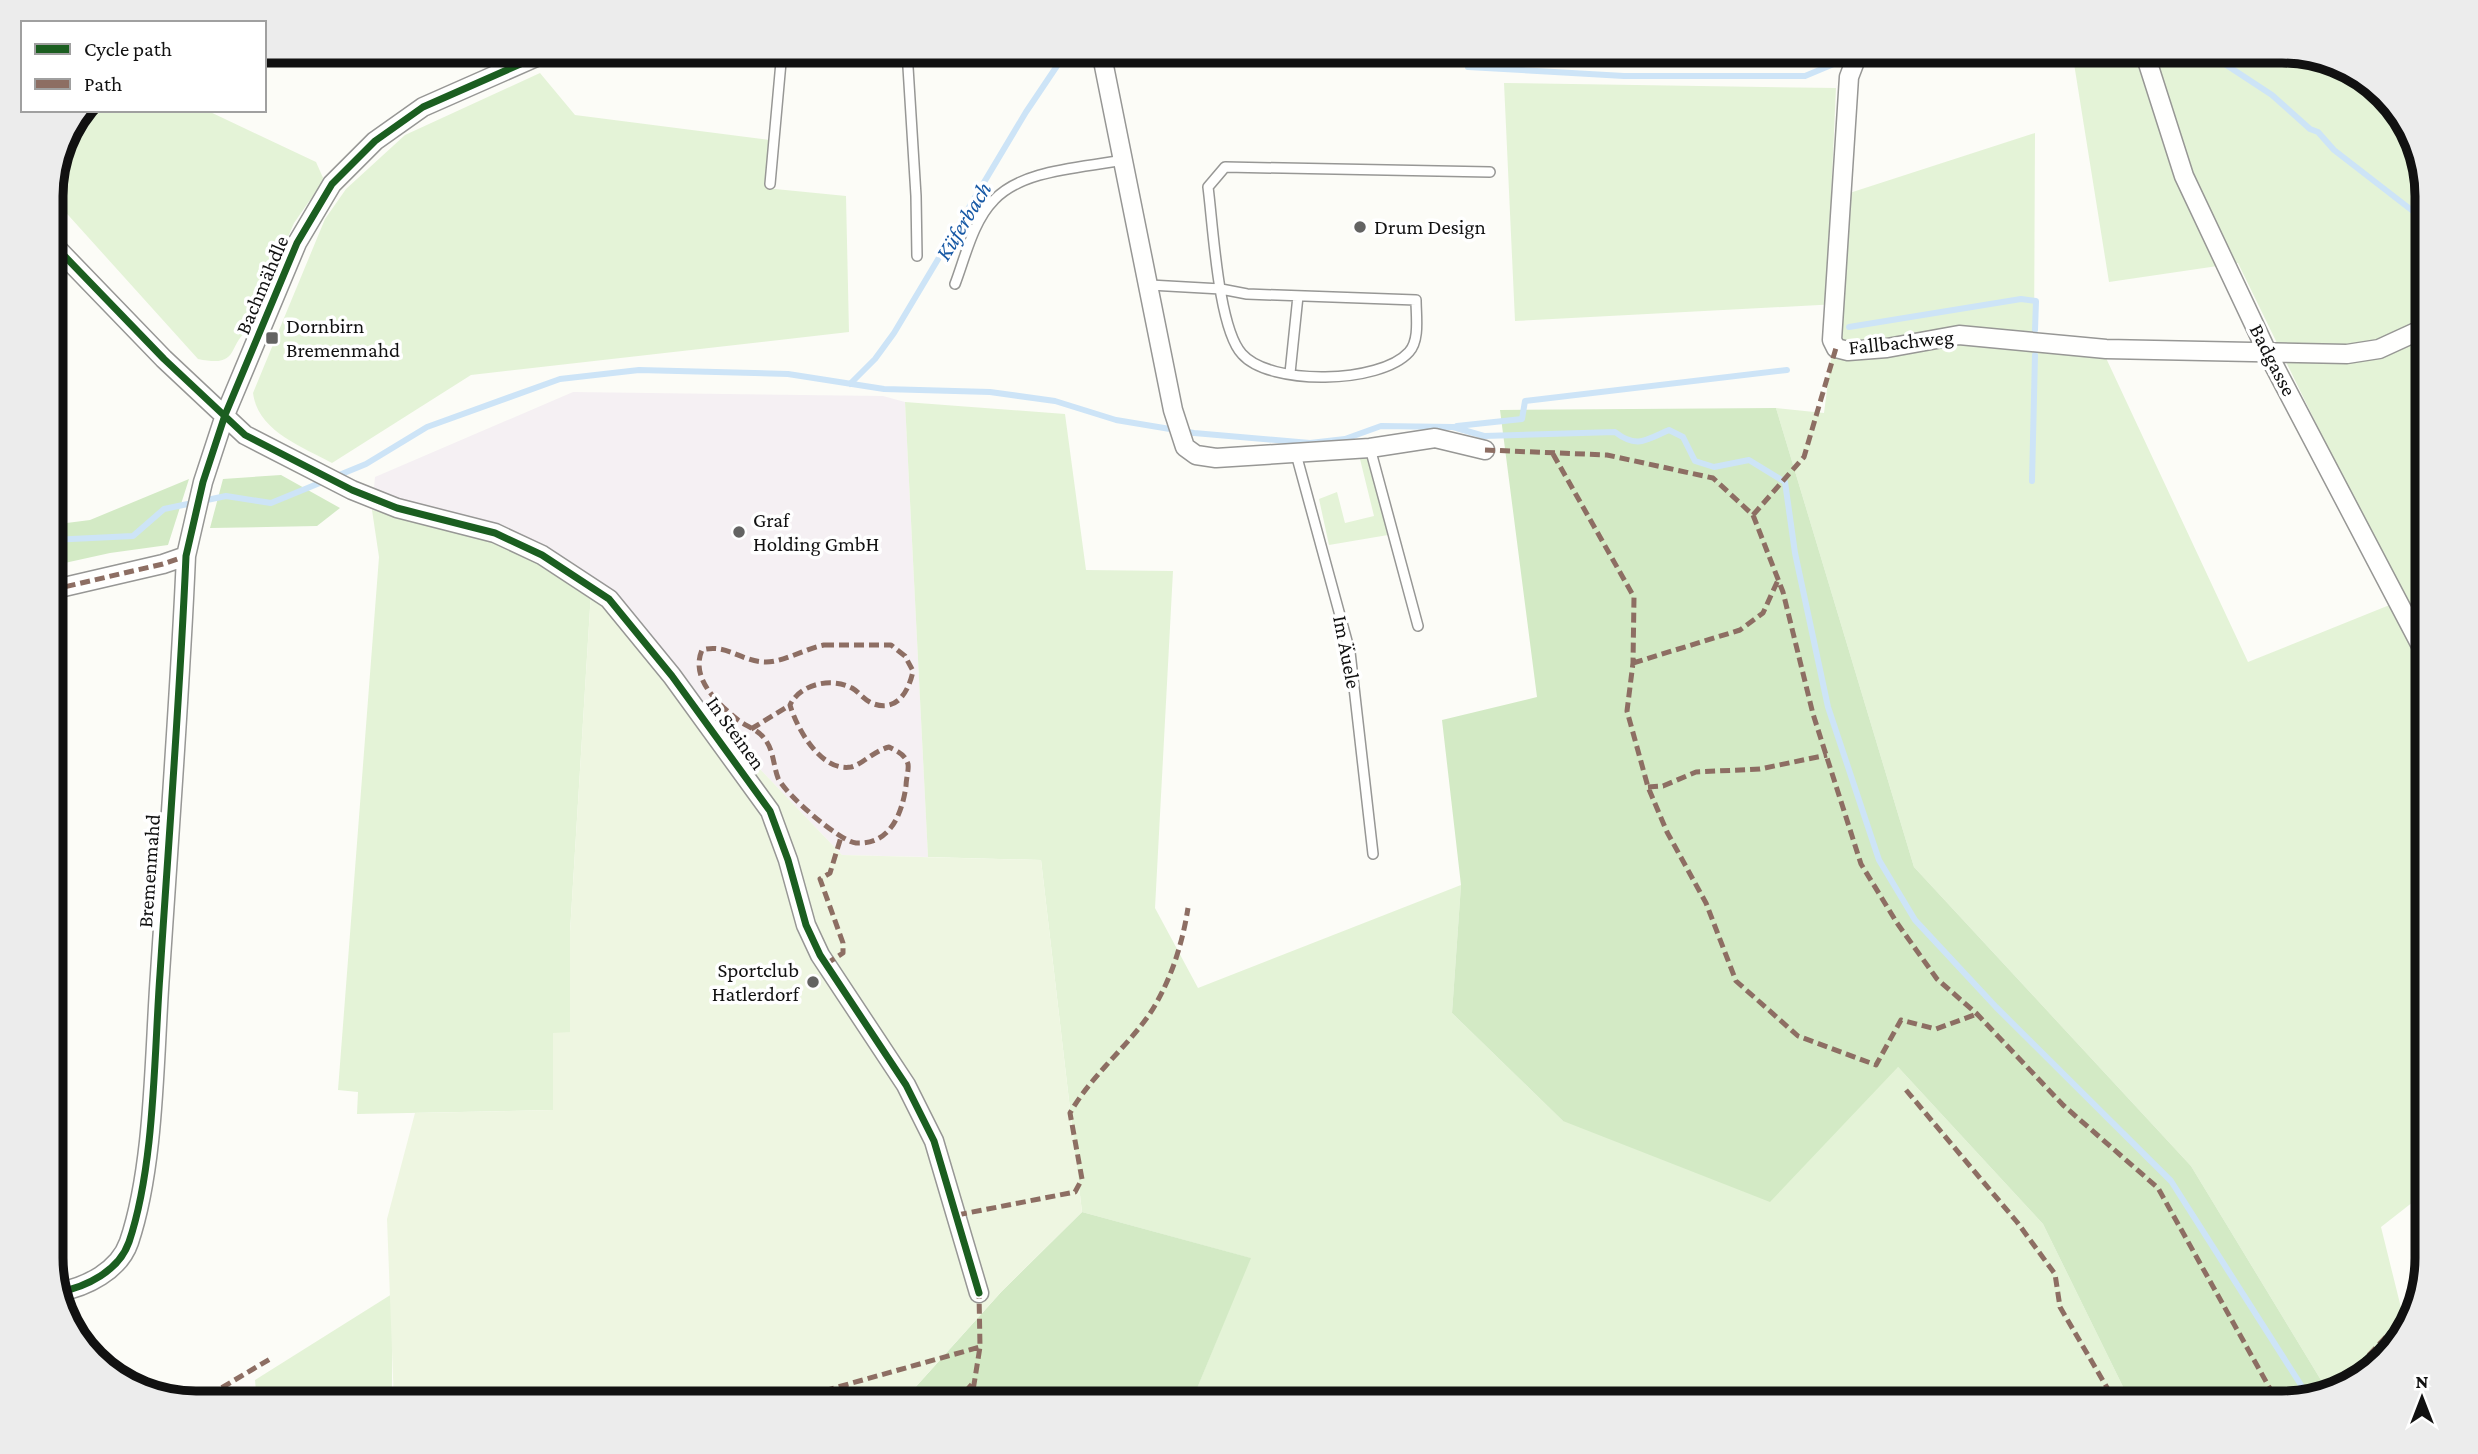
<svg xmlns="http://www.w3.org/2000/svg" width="2478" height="1454" font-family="'Crimson Pro',serif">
<rect width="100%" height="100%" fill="#fcfcf7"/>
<path fill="#f5f0f3" d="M573,392L883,396L905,402L928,857L842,855L591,592L372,510L375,477Z"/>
<path fill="#e4f3d7" d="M2072,51H2282L2355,70L2408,123L2427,187V1191L2381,1227L2406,1328L2327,1390L2191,1166L1914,867L1776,408L1824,413L1838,304L1515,321L1504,83L1836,88L1831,199L2035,133L2034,350L2106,358L2248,662L2402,600L2238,263L2109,282Z
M540,73L575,115L770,140L765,188L846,196L849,332L471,375L332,463C301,446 258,431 253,393L325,219L346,189L405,135Z
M82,110H206L316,162L324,180L294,223L249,329C226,346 241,368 198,359L51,196L56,166Z
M905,402L1065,414L1086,570L1173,571L1155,908L1198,988L1461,885L1452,1013L1563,1121L1898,1067L2043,1224L2131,1403H1191L1250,1258L1082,1212L1041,860L928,857Z
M1363,455L1367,457L1388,535L1329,545L1319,499L1337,492L1345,523L1374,516L1360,459L1324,461V458Z
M372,510L498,541L591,592L570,932V1033L553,1034V1110L357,1114L358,1092L338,1090L379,557Z
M392,1294V1403H257L255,1380Z"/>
<path fill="#d3eac5" d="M1776,408L1914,867L2191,1166L2327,1390L2408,1329L2355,1384L2283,1403H2131L2043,1224L1898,1067L1770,1202L1563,1121L1452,1013L1461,885L1442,720L1537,697L1500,410Z
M281,475L340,508L317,526L210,528L223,479Z
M189,479L168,545L110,553L51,566V525L90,520Z
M1082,1212L1251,1258L1191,1403H876L912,1391L1002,1291Z"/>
<path fill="#eef6e1" d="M591,592L842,855L1041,860L1082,1212L1002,1291L912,1391L876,1403H394L387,1219L415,1113L553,1110V1033L570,1032V932Z"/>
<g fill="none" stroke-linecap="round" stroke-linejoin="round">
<path stroke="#cde4f7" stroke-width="6" d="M2205,51L2272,95L2310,129L2318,132L2334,150L2427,222
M1468,67L1624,76H1805L1836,63
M1849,327L2021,299L2036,301L2035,330
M2421,363L2427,379
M850,384L875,359L894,333L1026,112L1067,51
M1457,426L1522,419L1525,401L1787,370
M2032,481L2035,355
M51,540L133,536L164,509L226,496L271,503L366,464L427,427L560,379L639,370L788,374L884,389L990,392L1055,401L1116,420L1194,433L1310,443L1345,439L1381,426L1453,427L1484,436L1615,432C1637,449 1646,440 1669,430L1683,437L1695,461L1714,467L1749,460L1785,482L1795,553L1828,707L1879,860L1915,920L1996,1007L2171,1181L2308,1396"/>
<defs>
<path id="lane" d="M907,51L916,196L917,256
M770,184L782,51
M955,284C965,258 973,221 994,200C1023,169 1083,168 1123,160
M1150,285L1221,289L1247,294L1416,300C1416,316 1420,340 1409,352C1380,384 1270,386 1242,354C1218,328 1213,225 1208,187L1225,167L1490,172
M1290,373L1298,296
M1370,448L1418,626
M1296,454L1350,652L1373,854"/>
<path id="street" d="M1101,51L1173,410L1185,447L1196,455L1216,458L1370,448L1435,438L1485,450
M1453,51H1471
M1863,51L1857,56L1849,77L1832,340L1836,348L1848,351L1887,348L1959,335L2106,349L2347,354L2379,349L2427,327
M2144,51L2184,176L2268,354L2427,657
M51,242L164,359L245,435L352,490L397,508L495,533L542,555L609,599L672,676L770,811L788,860L806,925L820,955L906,1085L934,1141L979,1293
M51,590L163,564L186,556
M59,1292C86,1287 119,1271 129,1242C155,1165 154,1055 160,974C169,835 180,695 186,556L203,482L225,415L297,243L332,184L375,141L423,107L550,51"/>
</defs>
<use href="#lane" stroke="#979795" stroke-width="12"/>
<use href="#street" stroke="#979795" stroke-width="21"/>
<use href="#lane" stroke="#fffffe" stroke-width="9"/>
<use href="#street" stroke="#fffffe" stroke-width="18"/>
<path stroke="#8d6e63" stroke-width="5" stroke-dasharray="10 5" stroke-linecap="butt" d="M1485,450L1607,455L1713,478L1753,515L1783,592L1813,714L1861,864L1897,923L1937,979L1977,1014L2063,1105L2158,1188L2278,1403
M1553,454L1634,597L1633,663L1627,711L1648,787L1667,832L1706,903L1736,981L1798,1036L1876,1065L1901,1020L1936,1029L1977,1014
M1753,515L1804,457L1836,348
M51,590L163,564L186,556
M824,645H891L905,656L913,671C909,690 898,712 874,704C865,701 859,692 852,688C831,677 800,684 790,705C797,729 821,772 851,767C861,765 874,751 889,747C897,751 905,754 908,764C909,770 906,779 906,786C902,814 890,845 856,843C839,841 785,794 778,778C773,765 774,750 764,738C758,730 746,726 738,720C717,703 690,678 702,650C727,643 741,662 766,662C784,662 804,649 824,645Z
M1633,663L1740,630L1763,613L1778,580
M751,729L790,705
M1648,787L1663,786L1696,772L1760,769L1827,755
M826,964L843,953V943L820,879L830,873L841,837
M1906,1090L2017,1222L2055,1274L2060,1307L2116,1403
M957,1215L1075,1192L1082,1179L1070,1113C1091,1076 1125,1049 1149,1015C1170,983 1182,946 1188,908
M2338,1388L2414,1307
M196,1403L270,1359
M781,1403L980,1347
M955,1403L974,1382
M971,1403L980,1347L979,1293"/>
<defs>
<path id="cycleway" d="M51,242L164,359L245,435L352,490L397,508L495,533L542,555L609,599L672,676L770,811L788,860L806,925L820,955L906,1085L934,1141L979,1293
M59,1292C86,1287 119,1271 129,1242C155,1165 154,1055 160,974C169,835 180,695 186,556L203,482L225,415L297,243L332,184L375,141L423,107L550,51"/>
</defs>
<use href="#cycleway" stroke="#fff" stroke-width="11"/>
<use href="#cycleway" stroke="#1b5e20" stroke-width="7"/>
</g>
<g fill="#636362" stroke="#fff" stroke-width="2.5">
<circle cx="1360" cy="227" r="7"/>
<rect x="265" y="331" width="14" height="14" rx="3.5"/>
<circle cx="739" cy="532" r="7"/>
<circle cx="813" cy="982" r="7"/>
</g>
<g text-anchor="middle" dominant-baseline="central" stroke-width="7" stroke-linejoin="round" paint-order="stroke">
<g font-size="21" fill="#111" stroke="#fff" text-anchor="start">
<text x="1374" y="227">Drum Design</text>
<text x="286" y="326">Dornbirn<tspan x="286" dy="24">Bremenmahd</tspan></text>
<text x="753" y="520">Graf<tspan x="753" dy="24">Holding GmbH</tspan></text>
<text x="799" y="970" text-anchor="end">Sportclub<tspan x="799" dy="24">Hatlerdorf</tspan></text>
</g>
<g font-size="21" fill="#111" stroke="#fff">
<text transform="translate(262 285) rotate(-67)">Bachmähdle</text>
<text transform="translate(1901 342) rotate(-6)">Fallbachweg</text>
<text transform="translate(2273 360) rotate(63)">Badgasse</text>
<text transform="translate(1347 652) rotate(79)">Im Äuele</text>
<text transform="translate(736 733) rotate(54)">In Steinen</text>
<text transform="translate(149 871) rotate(-86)">Bremenmahd</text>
</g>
<g font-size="23" font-style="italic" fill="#1859a5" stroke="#fff">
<text transform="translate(963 221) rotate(-59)">Küferbach</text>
</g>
</g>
<path d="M0 0H2478V1454H0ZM196 63H2282A133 133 0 0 1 2415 196V1258A133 133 0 0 1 2282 1391H196A133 133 0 0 1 63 1258V196A133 133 0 0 1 196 63Z" fill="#ececec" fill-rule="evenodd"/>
<path fill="none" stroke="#111" stroke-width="9" d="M196 63H2282A133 133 0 0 1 2415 196V1258A133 133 0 0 1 2282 1391H196A133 133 0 0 1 63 1258V196A133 133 0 0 1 196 63Z"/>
<rect x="21" y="21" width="245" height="91" fill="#ffffff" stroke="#a0a0a0" stroke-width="2"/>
<rect x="35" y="44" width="35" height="10" fill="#1b5e20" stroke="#a0a0a0" stroke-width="2"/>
<text x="84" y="56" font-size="21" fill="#111111">Cycle path</text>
<rect x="35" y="79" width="35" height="10" fill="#8d6e63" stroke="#a0a0a0" stroke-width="2"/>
<text x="84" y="91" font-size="21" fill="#111111">Path</text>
<g transform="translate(2422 1398)" stroke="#ffffff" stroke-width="5" paint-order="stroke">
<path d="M0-5L12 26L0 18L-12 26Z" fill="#111111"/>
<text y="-10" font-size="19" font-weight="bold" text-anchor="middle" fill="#111111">N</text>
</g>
</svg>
